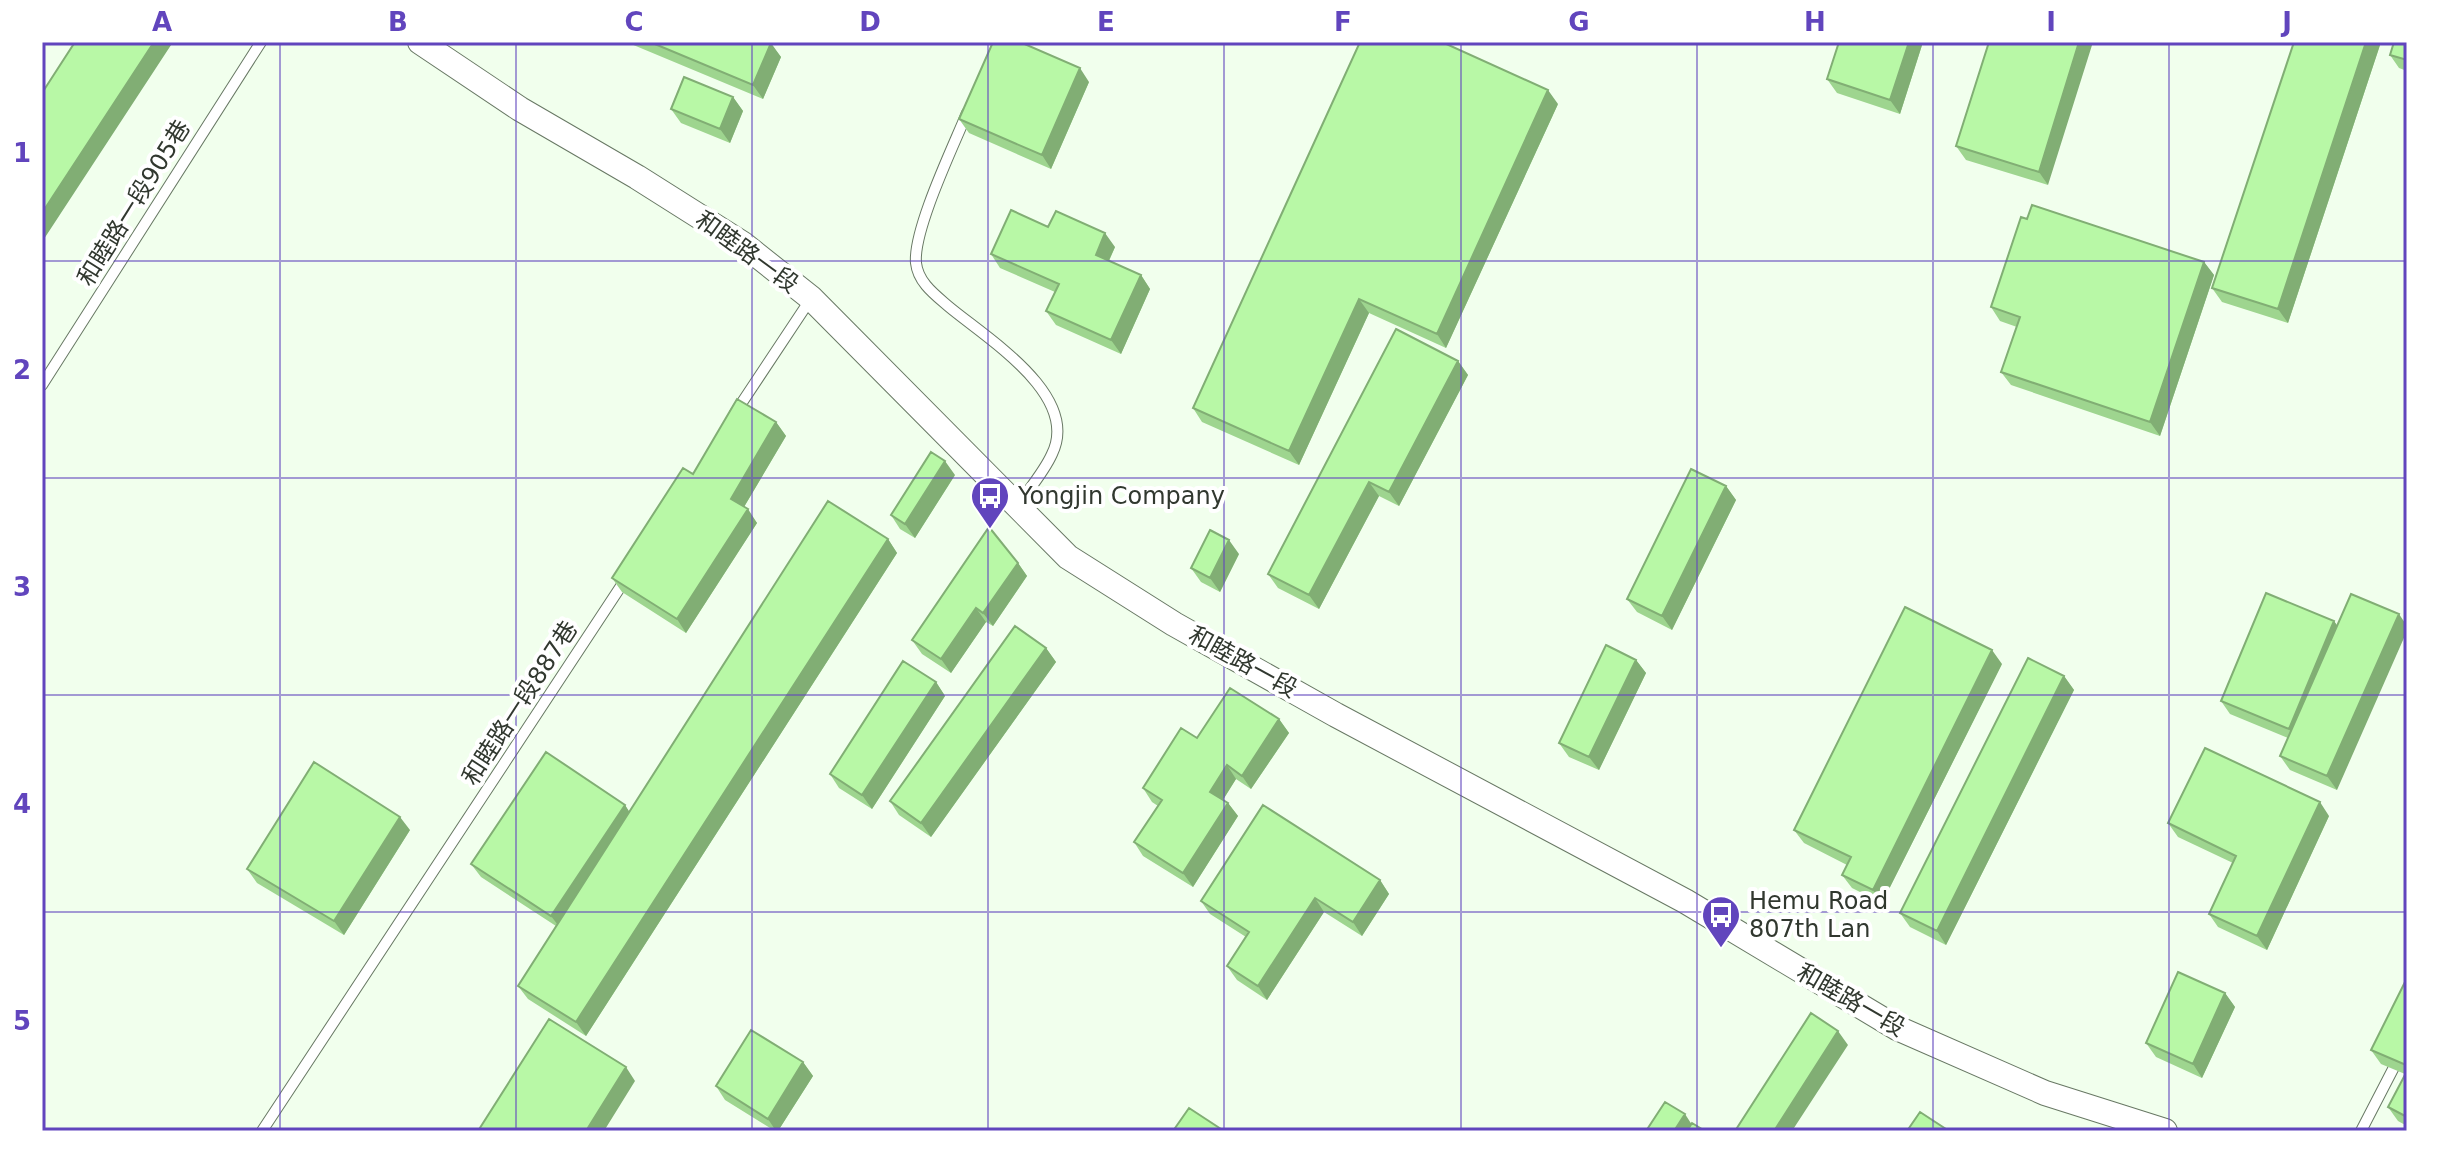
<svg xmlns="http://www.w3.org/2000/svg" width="2449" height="1173" font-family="'DejaVu Sans','Noto Sans TC',sans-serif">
<rect width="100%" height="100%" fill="#f1ffed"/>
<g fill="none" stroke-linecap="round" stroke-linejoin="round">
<defs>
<path id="service" d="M967,113C953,147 913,230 916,263C918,282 934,294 948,306C986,338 1081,395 1052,454C1044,472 1029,489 1018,505
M42,385L261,42
M735,413L810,300
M262,1131L625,580
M2361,1131L2407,1042"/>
<path id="tertiary" d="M420,42L520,109L637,177L743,244L811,298L1068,557L1174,624L1336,715L1685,901L1897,1028L2045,1093L2165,1131"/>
</defs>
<use href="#service" stroke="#687864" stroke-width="12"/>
<use href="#tertiary" stroke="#687864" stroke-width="26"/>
<use href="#service" stroke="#fff" stroke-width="10"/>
<use href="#tertiary" stroke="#fff" stroke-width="24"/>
</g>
<path fill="#9ed58f" d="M630,42H769L781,57L763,99L631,44Z
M1923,42L1900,114L1837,93L1827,79Z
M1989,42L2048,185L1966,160L1956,146Z
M2294,42H2381L2288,323L2222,302L2212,288Z
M2407,42V71L2399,68L2390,55Z
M1089,82L1051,169L969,133L959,119Z
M733,97L743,111L730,143L681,123L671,109Z
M1558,104L1446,348L1369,313L1299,465L1202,422L1193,408Z
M1048,227L1115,247L1109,261L1141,275L1150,289L1121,354L1056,325L1046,311L1055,292L1000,268L991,254Z
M2204,262L2214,275L2160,436L2011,385L2001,372L2017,327L2000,321L1991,307Z
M1458,361L1468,375L1399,506L1379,496L1319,609L1278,588L1268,574Z
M776,422L786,436L744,507L757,523L686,633L622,592L612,578Z
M955,475L915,538L900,529L891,515Z
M1726,486L1736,500L1672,630L1637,612L1627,599Z
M888,539L897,553L586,1036L528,999L518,986L556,926L481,877L471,864L625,805L629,812Z
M1239,554L1220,592L1201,582L1191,568Z
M1018,563L1027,576L993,626L986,622L951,673L922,654L912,640Z
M2334,621L2337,626V790L2290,770L2280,756L2288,738L2230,714L2221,701Z
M1046,648L1056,662L931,837L899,815L890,801Z
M1636,660L1646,673L1599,770L1569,757L1559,743Z
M2002,664L1882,903L1852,888L1842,875L1847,865L1804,843L1794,830Z
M2064,676L2074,690L1946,945L1910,927L1900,913Z
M936,682L945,696L872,809L839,788L830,774Z
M1279,719L1289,733L1251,789L1236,779L1223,800L1228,803L1238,816L1193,887L1143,856L1134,842L1158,806L1152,802L1143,788L1197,738Z
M2329,816L2267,950L2218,927L2209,914L2233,863L2178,837L2168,823Z
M410,830L344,935L257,883L247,869Z
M1380,880L1389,894L1362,936L1324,912L1267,1000L1237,980L1227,966L1246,937L1210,914L1201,901Z
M2407,978V1126L2398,1121L2388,1107L2405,1074L2381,1064L2371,1050Z
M2225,993L2235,1007L2202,1078L2156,1057L2146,1043Z
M803,1062L813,1076L778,1131H775L725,1100L716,1086Z"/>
<path fill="#81ae74" d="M154,42H173L42,242V213Z
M1909,42H1923L1900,114L1890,100Z
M2079,42H2093L2048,185L2039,172Z
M2366,42H2381L2288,323L2278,309Z
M771,43L781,57L763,99L753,85Z
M1080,68L1089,82L1051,169L1042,155Z
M1548,90L1558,104L1446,348L1437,334Z
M733,97L743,111L730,143L720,129Z
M1105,233L1115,247L1105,269L1096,255Z
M2204,262L2214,275L2160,436L2150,422Z
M1141,275L1150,289L1121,354L1111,340Z
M1359,299L1369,313L1299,465L1289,451Z
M1458,361L1468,375L1399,506L1389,492Z
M776,422L786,436L741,512L731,499Z
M945,461L955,475L915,538L905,524Z
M1369,482L1379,496L1319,609L1309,595Z
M1726,486L1736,500L1672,630L1662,616Z
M748,509L757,523L686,633L677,619Z
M888,539L897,553L586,1036L576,1022Z
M1229,540L1239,554L1220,592L1210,578Z
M1018,563L1027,576L993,626L983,613Z
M976,608L986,622L951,673L941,659Z
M2399,614L2407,626V631L2337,790L2327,776Z
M2334,621L2344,635L2298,742L2289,729Z
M1046,648L1056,662L931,837L921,823Z
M1992,650L2002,664L1882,903L1873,890Z
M1636,660L1646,673L1599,770L1589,757Z
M2064,676L2074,690L1946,945L1937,931Z
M936,682L945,696L872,809L862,795Z
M1279,719L1289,733L1251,789L1242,776Z
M1227,765L1236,779L1219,806L1210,792Z
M2320,802L2329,816L2267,950L2257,936Z
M1228,803L1238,816L1193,887L1183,873Z
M625,805L634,819L561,929L551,916Z
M400,817L410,830L344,935L334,921Z
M1380,880L1389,894L1362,936L1353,922Z
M1315,898L1324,912L1267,1000L1258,986Z
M2225,993L2235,1007L2202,1078L2193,1064Z
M1838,1031L1848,1045L1792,1131H1774Z
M803,1062L813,1076L778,1131H776L768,1119Z
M626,1067L635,1081L604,1131H586Z
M1685,1114L1694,1128L1692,1131H1674Z"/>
<path fill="#b8f8a6" stroke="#81ae74" stroke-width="2" d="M75,42H154L42,213V93Z
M650,42H769L771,43L753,85Z
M993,42H1020L1080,68L1042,155L959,119Z
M1360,42H1442L1548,90L1437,334L1359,299L1289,451L1193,408Z
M1839,42H1909L1890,100L1827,79Z
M1989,42H2079L2039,172L1956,146Z
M2294,42H2366L2278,309L2212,288Z
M2394,42H2407V60L2390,55Z
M684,77L733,97L720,129L671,109Z
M2032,205L2204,262L2150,422L2001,372L2020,317L1991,307L2021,217L2027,219Z
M1011,210L1048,227L1056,211L1105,233L1096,255L1141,275L1111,340L1046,311L1059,284L991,254Z
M1396,329L1458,361L1389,492L1369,482L1309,595L1268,574Z
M737,399L776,422L731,499L748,509L677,619L612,578L683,468L693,474Z
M931,452L945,461L905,524L891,515Z
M1691,469L1726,486L1662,616L1627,599Z
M828,501L888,539L576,1022L518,986Z
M989,527L1018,563L983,613L976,608L941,659L912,640Z
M1210,530L1229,540L1210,578L1191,568Z
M2266,593L2334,621L2289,729L2221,701Z
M2351,594L2399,614L2327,776L2280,756Z
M1905,607L1992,650L1873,890L1842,875L1851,857L1794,830Z
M1015,626L1046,648L921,823L890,801Z
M1606,645L1636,660L1589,757L1559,743Z
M2028,658L2064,676L1937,931L1900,913Z
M903,661L936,682L862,795L830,774Z
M1230,688L1279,719L1242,776L1227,765L1210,792L1228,803L1183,873L1134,842L1162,800L1143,788L1181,728L1197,738Z
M2205,748L2320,802L2257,936L2209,914L2236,856L2168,823Z
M546,752L625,805L551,916L471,864Z
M314,762L400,817L334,921L247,869Z
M1263,805L1380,880L1353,922L1315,898L1258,986L1227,966L1249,932L1201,901Z
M2178,972L2225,993L2193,1064L2146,1043Z
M2407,978V1064L2406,1065L2371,1050Z
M1811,1013L1838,1031L1774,1131H1735Z
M549,1019L626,1067L586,1131H478Z
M751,1030L803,1062L768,1119L716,1086Z
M2407,1071V1117L2388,1107Z
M1665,1102L1685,1114L1674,1131H1646Z
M1189,1108L1224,1131H1173Z
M1920,1112L1949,1131H1907Z
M1692,1123L1705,1131H1687Z"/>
<path fill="none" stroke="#6145bd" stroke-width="2" stroke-opacity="0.55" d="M280,42V1131M516,42V1131M752,42V1131M988,42V1131M1224,42V1131M1461,42V1131M1697,42V1131M1933,42V1131M2169,42V1131M42,261H2407M42,478H2407M42,695H2407M42,912H2407"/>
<defs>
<symbol id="bus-pin" viewBox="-11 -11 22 30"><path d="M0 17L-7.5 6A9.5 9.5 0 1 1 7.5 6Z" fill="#6145bd" stroke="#fff"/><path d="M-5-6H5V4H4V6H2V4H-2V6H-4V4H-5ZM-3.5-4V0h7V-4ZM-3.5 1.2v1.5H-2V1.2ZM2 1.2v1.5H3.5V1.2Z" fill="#fff"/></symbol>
</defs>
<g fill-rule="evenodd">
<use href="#bus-pin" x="968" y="474" width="44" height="60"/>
<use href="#bus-pin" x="1699" y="893" width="44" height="60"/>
</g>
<g text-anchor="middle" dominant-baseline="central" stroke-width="8" stroke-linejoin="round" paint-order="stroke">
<g font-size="24" fill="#31382f" stroke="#fff">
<text transform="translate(134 203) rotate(-58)">和睦路一段905巷</text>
<text transform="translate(747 252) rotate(36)">和睦路一段</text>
<text transform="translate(1243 662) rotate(29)">和睦路一段</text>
<text transform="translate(520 703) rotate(-57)">和睦路一段887巷</text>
<text transform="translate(1851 1000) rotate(30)">和睦路一段</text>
</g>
<g font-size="24" fill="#31382f" stroke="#fff" text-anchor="start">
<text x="1018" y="496">Yongjin Company</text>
<text x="1749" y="901">Hemu Road<tspan x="1749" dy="28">807th Lan</tspan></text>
</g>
</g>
<rect width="2449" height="1173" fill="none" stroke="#ffffff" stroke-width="88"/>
<rect x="44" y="44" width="2361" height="1085" fill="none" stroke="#6145bd" stroke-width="3"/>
<g font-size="26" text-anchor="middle" font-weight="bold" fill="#6145bd">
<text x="162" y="31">A</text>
<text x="398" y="31">B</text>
<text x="634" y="31">C</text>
<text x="870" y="31">D</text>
<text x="1106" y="31">E</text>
<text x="1343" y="31">F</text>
<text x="1579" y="31">G</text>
<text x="1815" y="31">H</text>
<text x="2051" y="31">I</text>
<text x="2287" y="31">J</text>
<text x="22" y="162">1</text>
<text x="22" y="379">2</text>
<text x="22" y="596">3</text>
<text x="22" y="813">4</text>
<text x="22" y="1030">5</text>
</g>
</svg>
